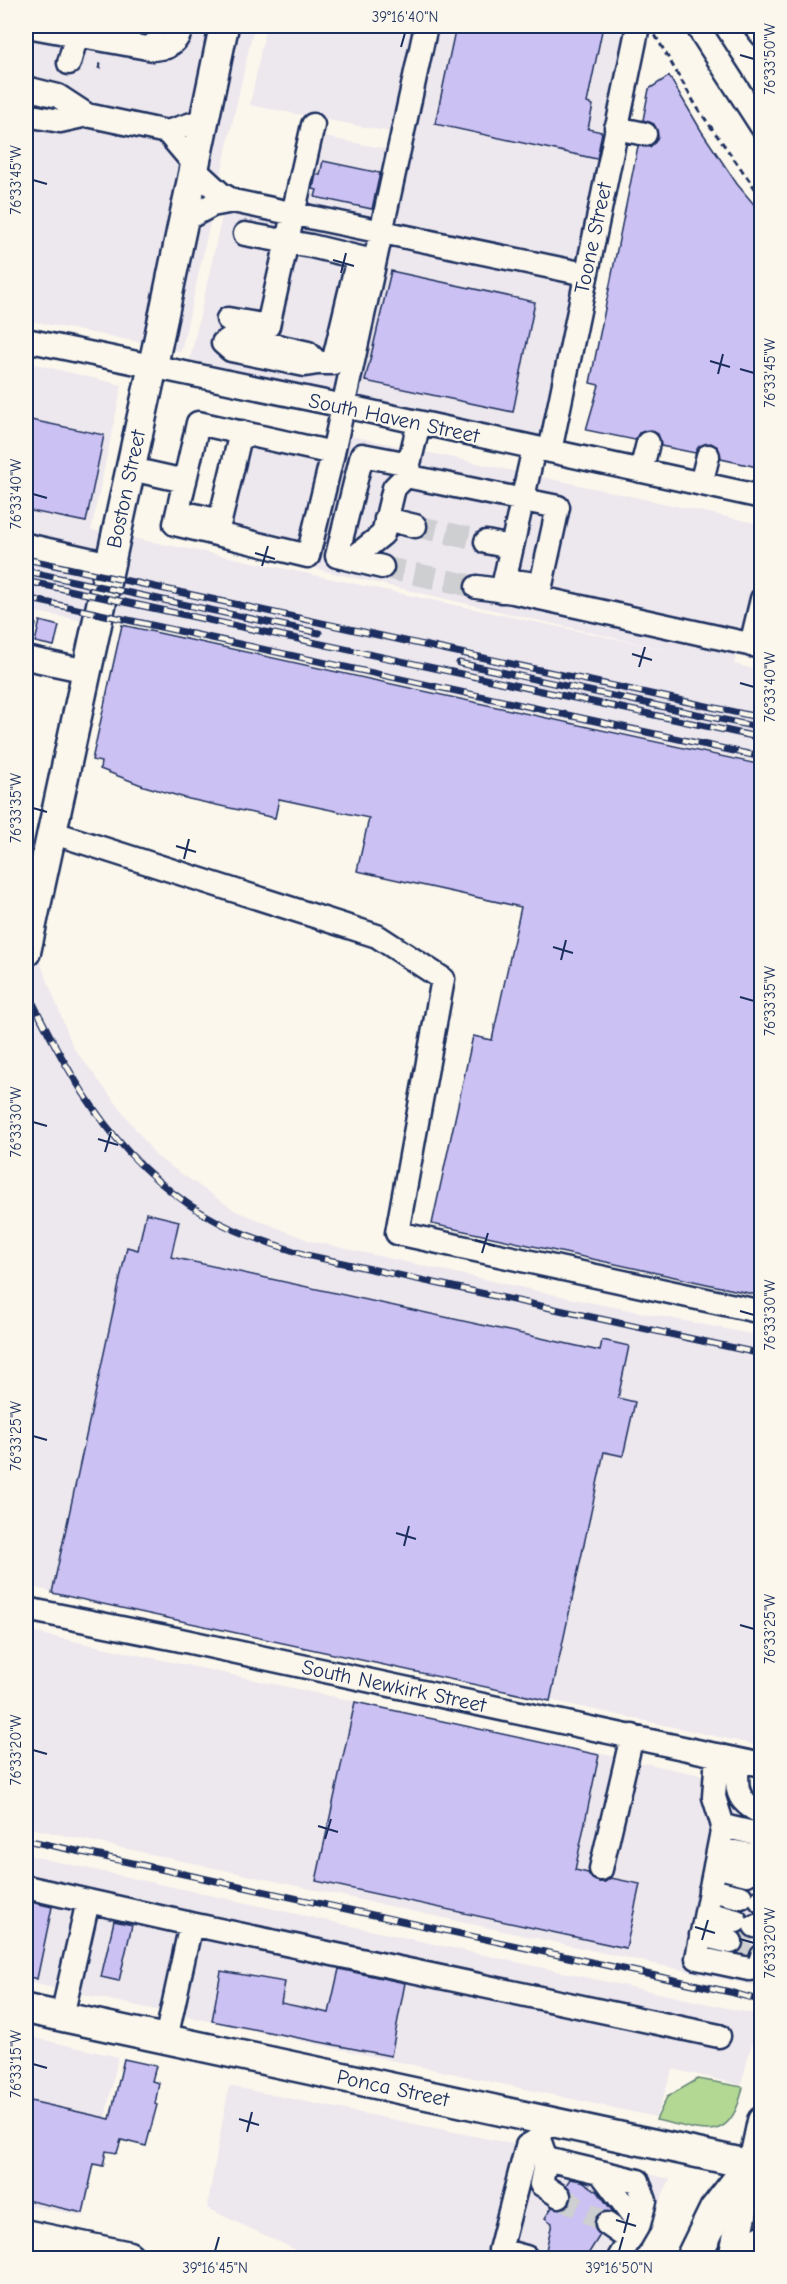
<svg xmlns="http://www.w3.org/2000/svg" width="787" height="2284" font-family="'Comic Neue',sans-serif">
<rect width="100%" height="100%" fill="#fbf7ec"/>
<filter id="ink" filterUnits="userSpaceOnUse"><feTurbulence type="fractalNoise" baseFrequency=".0167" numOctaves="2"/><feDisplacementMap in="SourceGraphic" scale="12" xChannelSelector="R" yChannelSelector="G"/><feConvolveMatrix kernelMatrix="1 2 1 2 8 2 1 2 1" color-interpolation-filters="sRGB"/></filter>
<g filter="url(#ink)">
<path fill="#ede7ee" d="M26,26H254L181,352L134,341L26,320Z
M266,26H630L577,273L393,232L412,136L250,105Z
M319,136L391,150L374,222L304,207Z
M224,207L372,239L338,393L190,360Z
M389,241L575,281L541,436L356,396Z
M26,362L122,385L91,530L229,557L676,652L316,569L347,435L755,523L759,562L734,664L761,671V763L116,621L80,620L26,610Z
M246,447L321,462L299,549L225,531Z
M26,925L73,1047L157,1157L236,1211L310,1241L583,1301L761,1336V1746L26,1586Z
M26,1631L761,1788V1987L26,1827Z
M26,1855L759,2015L741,2085L673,2069L656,2117L26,1982Z
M26,2036L118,2057L84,2216L26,2205Z
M229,2086L513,2144L496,2226L515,2144L670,2179L635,2258H313L207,2208Z"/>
<path fill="#b2d894" stroke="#668479" stroke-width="1.5" d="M698,2079L743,2087C730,2148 702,2129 656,2120L667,2097Z"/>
<path fill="#ccc1f3" stroke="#1b2f5e" stroke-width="1.5" d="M456,26H603L587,103L593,105L588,129L602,132L597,159L435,124Z
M669,76L702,132L737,184L762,214V468L721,459L718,447L711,443L699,446L695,453L661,446L658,434L651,430L639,433L635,440L586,430L599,385L590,383L638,146L650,147L655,142L658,136L654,124L643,120L649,89Z
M323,161L380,173L372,209L315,197L317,190L313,189L316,174L320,175Z
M391,271L535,302L513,412L365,381Z
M26,419L104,435L86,522L26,510Z
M40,621L59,626L54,646L35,642Z
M122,625L762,765V1296L432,1224L473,1036L492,1040L521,907L357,871L369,818L279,799L275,818L189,799L144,786L100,769L101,762L92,760Z
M146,1213L179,1221L171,1257L600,1351L602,1340L629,1346L618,1398L635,1402L623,1456L604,1452L550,1701L52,1593L127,1247L138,1250Z
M355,1702L599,1755L575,1870L588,1873L592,1879L599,1882H605L611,1878L640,1884L626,1948L316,1881Z
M26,1901L52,1907L37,1979L26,1976Z
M114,1921L132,1925L119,1981L101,1977Z
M339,1969L405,1983L391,2056L212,2021L221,1971L285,1982L281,2003L329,2013Z
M124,2059L156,2066L152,2081L159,2083L155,2104L157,2105L146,2146L121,2140L117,2153L106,2151L103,2166L94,2164L83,2213L26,2200V2100L110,2119Z
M570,2179L582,2181L598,2192L613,2212H602L596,2217L595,2229L600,2235L585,2259H544L552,2223L545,2218L552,2207L564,2208L570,2203L571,2191L566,2185Z"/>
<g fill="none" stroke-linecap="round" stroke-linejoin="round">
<path stroke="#cecfd0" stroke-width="22" stroke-dasharray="22 11" stroke-linecap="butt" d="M415,526L486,542
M382,567L477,587
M747,1874L762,1877
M731,1942L751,1946
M559,2196L607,2224"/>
<defs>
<path id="minor" d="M27,26L153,49L167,47
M697,26L762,127
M755,26L762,35
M154,44C171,48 178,42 182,26
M69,63L77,34
M26,88L58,96L87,115L167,132L204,120
M26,115L60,121L87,115
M616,128L645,134
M167,132L195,165
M195,170L220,193L233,201L585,274
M184,220L212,205L233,201
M245,234L311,246L373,261
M228,319L268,326L313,125
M26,340L344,406L762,497
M318,363L305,365L231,350L223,343L234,336L308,353L318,363H333L358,258
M550,451L638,26
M333,453L308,556L175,524L198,423L333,453L426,26
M131,469L185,481
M641,471L648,443
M406,476L558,507L541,585L521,582L516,589
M701,484L708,456
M194,515L220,521L241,432
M386,519L415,526
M486,542L511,547
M26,545L110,564
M352,559L383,534L394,488L406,476L419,423
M382,567L337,556L362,455L409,464
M477,587L513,592L762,647
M502,591L534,448
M751,645L762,599
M26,658L87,671
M51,832L377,936L443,979L397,1233L762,1312
M26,1609L176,1639L762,1765
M717,1755L714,1797L723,1826L697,1958L749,1969L758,1968L762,1956
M738,1760C736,1787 734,1801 762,1813
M723,1826L762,1835
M719,1849L751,1855
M715,1866L747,1874
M601,1869L632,1736
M26,1887L88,1901L62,2016
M710,1890L741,1897
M88,1901L191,1924L166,2039
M761,1901H762
M706,1913L736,1921
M191,1924L719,2036
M755,1926L762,1927
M701,1935L731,1942
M544,2121L539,2139L546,2159L638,2181L645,2201L639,2224L619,2258
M546,2159L541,2184L559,2196
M600,2172L639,2224
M607,2224L630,2240
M526,2257L500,2250L527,2146L539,2139"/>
<path id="major" d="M26,952L158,342L224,26
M26,2009L762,2167
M733,2258L762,2121
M758,2258L762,2240"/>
<path id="highway" d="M26,2237L127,2258
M693,2258L716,2211L752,2165"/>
</defs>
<use href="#minor" stroke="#1b2f5e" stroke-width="27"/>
<use href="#major" stroke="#1b2f5e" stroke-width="33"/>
<use href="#highway" stroke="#1b2f5e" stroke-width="38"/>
<path stroke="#1b2f5e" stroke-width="3" stroke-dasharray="6 4.5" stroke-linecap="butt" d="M655,35L698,109L762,198
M99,69L101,59"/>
<use href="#minor" stroke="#fbf7ec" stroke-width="22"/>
<use href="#major" stroke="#fbf7ec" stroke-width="28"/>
<use href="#highway" stroke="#fbf7ec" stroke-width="33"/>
<defs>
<path id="rail" d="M26,559L762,718
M26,571L319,633
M26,581L762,738
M26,598L762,757
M26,624L33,625
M459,663L762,728
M26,989C73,1084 122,1172 220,1223C247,1237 277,1245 306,1255L762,1354
M26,1840L730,1992L762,2001"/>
</defs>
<use href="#rail" stroke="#1b2f5e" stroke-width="7"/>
<use href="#rail" stroke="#fbf7ec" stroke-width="4.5" stroke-dasharray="14" stroke-linecap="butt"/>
</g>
</g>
<path fill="none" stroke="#1b2f5e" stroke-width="2" d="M401,47L405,33M740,55L754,59M33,180L47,184M333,260L354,266M341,273L346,253M710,361L730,367M740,369L754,373M718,374L723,354M33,494L47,498M255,553L275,559M262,566L268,546M632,654L652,660M639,667L645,647M740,683L754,687M33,808L47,812M176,846L196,852M184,859L189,839M553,947L573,953M561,960L566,940M740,997L754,1001M33,1122L47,1126M98,1139L118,1145M105,1152L111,1132M475,1240L495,1246M482,1253L488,1233M740,1311L754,1315M33,1436L47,1440M396,1533L416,1539M404,1546L409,1526M740,1625L754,1629M33,1750L47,1754M318,1826L338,1832M325,1839L331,1819M695,1927L715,1933M740,1939L754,1943M702,1940L708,1920M33,2064L47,2068M239,2119L259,2125M247,2132L252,2112M616,2220L636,2226M624,2233L629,2213M215,2251L219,2237M619,2251L623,2237"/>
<g text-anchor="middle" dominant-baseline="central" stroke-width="4.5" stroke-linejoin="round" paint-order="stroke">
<g font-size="21" fill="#1b2f5e" stroke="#fbf7ec">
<text transform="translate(593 238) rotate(-78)">Toone Street</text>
<text transform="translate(394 418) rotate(12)">South Haven Street</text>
<text transform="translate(126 489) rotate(-78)">Boston Street</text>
<text transform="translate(394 1686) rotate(12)">South Newkirk Street</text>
<text transform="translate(393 2088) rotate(12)">Ponca Street</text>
</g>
</g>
<rect width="787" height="2284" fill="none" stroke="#fbf7ec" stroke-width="66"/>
<rect x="33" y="33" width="721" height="2218" fill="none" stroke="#1b2f5e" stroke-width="2"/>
<g font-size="15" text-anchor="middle" fill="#1b2f5e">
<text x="405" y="22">39°16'40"N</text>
<text transform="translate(770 59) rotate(-90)" y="5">76°33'50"W</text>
<text transform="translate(16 180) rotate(-90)" y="5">76°33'45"W</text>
<text transform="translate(770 373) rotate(-90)" y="5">76°33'45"W</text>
<text transform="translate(16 494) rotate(-90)" y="5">76°33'40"W</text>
<text transform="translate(770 687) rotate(-90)" y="5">76°33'40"W</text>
<text transform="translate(16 808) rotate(-90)" y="5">76°33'35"W</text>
<text transform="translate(770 1001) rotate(-90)" y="5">76°33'35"W</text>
<text transform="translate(16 1122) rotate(-90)" y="5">76°33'30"W</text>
<text transform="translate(770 1315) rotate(-90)" y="5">76°33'30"W</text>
<text transform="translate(16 1436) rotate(-90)" y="5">76°33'25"W</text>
<text transform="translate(770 1629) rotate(-90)" y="5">76°33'25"W</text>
<text transform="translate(16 1750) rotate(-90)" y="5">76°33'20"W</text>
<text transform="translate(770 1943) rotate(-90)" y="5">76°33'20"W</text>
<text transform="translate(16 2064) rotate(-90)" y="5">76°33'15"W</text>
<text x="215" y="2273">39°16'45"N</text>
<text x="619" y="2273">39°16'50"N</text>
</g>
</svg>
